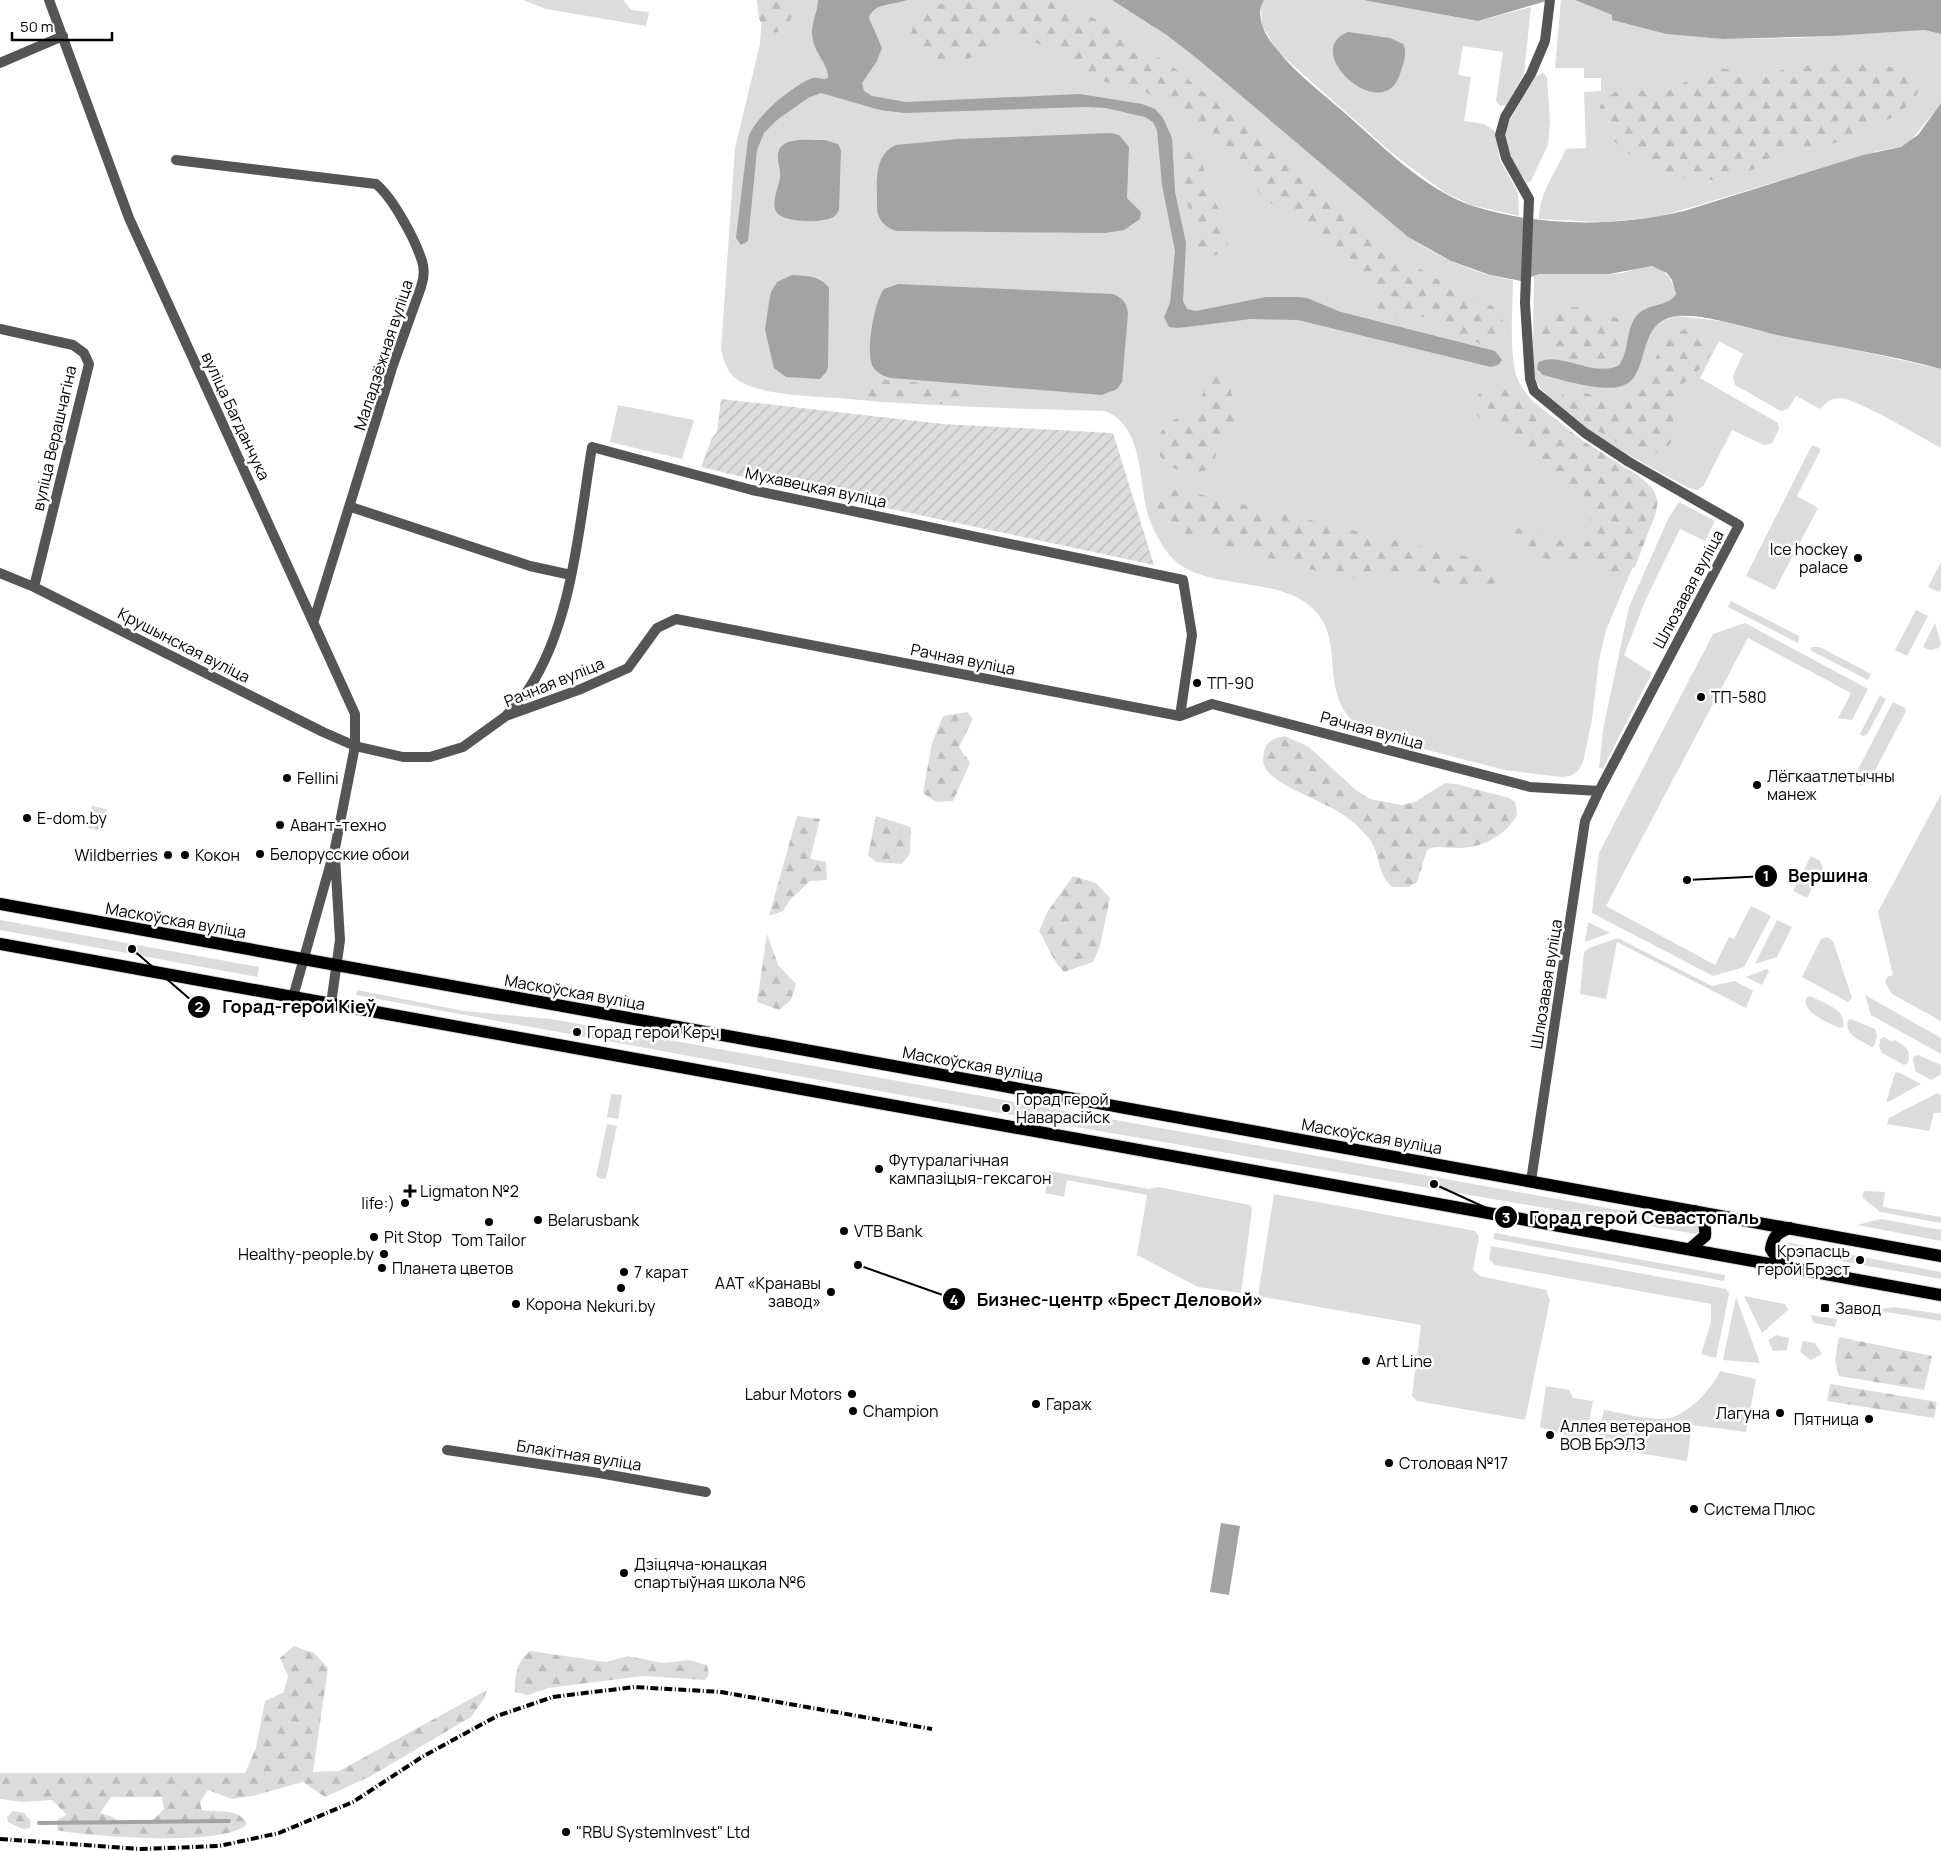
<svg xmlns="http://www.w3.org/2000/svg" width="1941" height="1851" font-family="Manrope,sans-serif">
<defs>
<pattern id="forest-firs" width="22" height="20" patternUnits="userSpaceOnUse" patternTransform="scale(1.25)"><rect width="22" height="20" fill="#dcdcdc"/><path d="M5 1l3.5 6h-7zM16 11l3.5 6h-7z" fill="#bbb"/></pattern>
<pattern id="park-crowns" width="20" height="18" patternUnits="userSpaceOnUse" patternTransform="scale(1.25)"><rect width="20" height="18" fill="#dcdcdc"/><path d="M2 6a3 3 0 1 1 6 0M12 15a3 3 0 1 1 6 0" fill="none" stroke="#bbb"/></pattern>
<pattern id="garden-furrows" width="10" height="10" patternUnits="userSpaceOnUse" patternTransform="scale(1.25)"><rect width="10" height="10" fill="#dcdcdc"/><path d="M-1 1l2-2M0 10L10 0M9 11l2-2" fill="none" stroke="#bbb"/></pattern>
</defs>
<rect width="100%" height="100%" fill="#fff"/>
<path fill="#dcdcdc" d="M523,0H623L631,10L649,12L646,26L546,9Z
M763,0H1112L1168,36L1200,60L1408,237C1441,258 1474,274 1513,280C1513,304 1508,362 1519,382C1537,416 1587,443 1619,464C1630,471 1646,479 1653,490C1658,498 1657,505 1655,515L1606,630L1599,660L1592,720L1583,762L1578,771L1570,776L1561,777L1505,770L1373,736C1308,701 1353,642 1310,606C1273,574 1196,593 1167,552C1160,542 1153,530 1149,518C1138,483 1145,427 1105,411C1015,409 925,406 836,398C809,396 767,395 743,383C728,376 725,364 721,350L735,148L760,44Z
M1264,0H1363L1478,21L1531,7L1524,74L1506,105L1500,106L1496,101L1503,52L1463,46L1458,75L1471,77L1464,121L1484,124L1495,131L1500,160L1518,193L1519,216L1471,205L1444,192L1393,154L1278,52L1262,25L1261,4Z
M1561,0H1575L1612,15V20L1666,34L1723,39L1797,38L1924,30L1941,34V103L1910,142L1901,147L1878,151L1659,217L1603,222L1539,219C1539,192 1556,173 1566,149L1586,148L1584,92L1601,91V78H1584V68H1555Z
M1543,73L1547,77L1550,121L1548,145L1531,181L1527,183L1511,159L1504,138L1507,125L1536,76Z
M1644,266C1663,265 1672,277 1676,294C1668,307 1649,303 1638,314C1625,327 1630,350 1619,365C1594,379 1564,353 1538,363L1539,372L1549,376L1602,387L1625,385L1637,374L1645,344L1652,329L1665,320L1678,316L1729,322L1941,369V448C1923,438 1855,398 1840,398C1831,398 1825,403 1820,409L1796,396L1788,409L1781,411L1735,385L1733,376L1743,354L1719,341L1700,378L1778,423L1779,429L1772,443L1764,445L1732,430L1704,485L1698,490L1689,488C1654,469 1544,412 1534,375C1531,364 1533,352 1533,340C1533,319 1534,297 1534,276L1539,274H1609L1623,273Z
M618,405L694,420L682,459L610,442Z
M1812,445L1821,449L1797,496L1818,508L1775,590L1746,576Z
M1679,502L1715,521L1705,541L1680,529L1646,599L1624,655L1652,673L1603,768H1599L1603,730L1629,607L1668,519Z
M1941,562V589L1939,592L1928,587Z
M1731,601L1799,636L1798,643L1728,607Z
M1916,610L1928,616L1907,656L1895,650Z
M1745,623L1868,689L1852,720L1838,718L1851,693L1748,638L1606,906L1715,965L1729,937L1734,939L1751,906L1771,916L1744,967L1713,976L1592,913L1599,853L1713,634Z
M1935,623L1941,644L1939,648L1930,650L1923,647Z
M1812,647H1820L1871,674L1868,680L1810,650Z
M1880,695L1886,699L1867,735L1863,736L1860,734Z
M1893,702L1905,708L1906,711L1869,782L1860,786L1852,781Z
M1941,794V1021L1892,994L1885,982L1887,977L1893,975L1878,912Z
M1811,856L1820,861L1823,868L1807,898L1793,891Z
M0,920L259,967L257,977L0,930Z
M1777,920L1792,927L1777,957L1755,964Z
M1588,922L1610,933L1585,942Z
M1827,937L1833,941L1852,998L1848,1002L1802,977L1821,939Z
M1618,938L1712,986L1735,981L1753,991L1746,1008L1617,942L1606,999L1580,994L1584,952L1589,948Z
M1767,969L1769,971L1762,985L1746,977Z
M357,990L464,1011L551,1019L1697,1224L1699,1231L1696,1234L1082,1128L356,995Z
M1865,995L1941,1038V1054L1871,1015Z
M1810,996C1823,1003 1847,1009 1843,1027L1839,1028C1828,1022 1802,1013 1806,998Z
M1851,1019L1875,1029L1877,1035L1875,1045L1872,1047C1860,1040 1844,1036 1848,1020Z
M1884,1037L1891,1041L1895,1040C1906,1047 1911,1049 1908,1063L1904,1065L1882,1053L1879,1046L1881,1038Z
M1918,1055L1941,1065V1074L1931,1080L1915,1071L1913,1057Z
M1898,1072L1921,1084L1886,1103L1895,1073Z
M1937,1093L1941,1095V1113H1934L1929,1131L1887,1124L1889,1118Z
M611,1094L622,1095L618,1119L607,1117Z
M607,1124L617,1126L606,1178L601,1179L596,1176Z
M1049,1171L1149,1189L1158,1187L1250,1205L1252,1210L1241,1293L1198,1287L1137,1255L1147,1195L1067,1180L1064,1197L1045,1193Z
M1864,1191L1885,1192L1883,1207L1941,1217V1223L1880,1212L1862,1197Z
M1274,1194L1475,1231L1479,1237L1473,1270L1480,1276L1546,1290L1550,1300L1525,1420L1417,1401L1412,1396L1421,1325L1258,1296Z
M1881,1219L1941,1230V1241L1857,1225Z
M1495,1233L1725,1275L1724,1281L1493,1239Z
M1785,1242L1941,1272V1279L1784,1251L1781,1248Z
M1491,1246L1726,1289L1729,1294L1716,1358L1701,1354L1711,1322V1304L1495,1265L1489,1259Z
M1744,1296L1785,1304L1788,1310L1762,1333Z
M1736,1297L1760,1363L1723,1360Z
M1894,1307L1941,1314V1321L1874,1310Z
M1810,1315L1837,1319L1835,1327L1814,1323Z
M1776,1335L1789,1338L1787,1350L1773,1351L1768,1340Z
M1803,1341L1815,1343L1822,1354L1811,1360L1800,1352Z
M1720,1371L1756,1379L1746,1432L1692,1425L1687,1461L1596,1446L1604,1410C1623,1413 1644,1419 1663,1419C1685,1419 1712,1389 1720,1371Z
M1546,1386L1569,1390L1573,1398L1593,1401L1585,1441L1540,1427Z"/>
<path fill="url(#forest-firs)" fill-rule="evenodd" d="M757,0H798C795,14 789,26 776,33L764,28L759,19Z
M952,0H1057L1111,27L1173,67L1404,258C1417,266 1429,276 1444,283C1465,293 1516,305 1501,337L1488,345L1480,344L1427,317L1389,315L1381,312L1375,305L1368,286L1350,259L1308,223L1265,200L1253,185L1245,166L1232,151L1218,137L1174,104L1157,96L1106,82L1053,51L1035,42L1020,39L996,40L963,63C899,64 893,18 952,0Z
M1863,63C1878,64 1916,68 1918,87C1922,111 1839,145 1819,147C1808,148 1796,145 1785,148C1772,153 1763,165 1750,171C1696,195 1632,170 1599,123L1600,106C1619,78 1637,95 1663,91C1683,89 1696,70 1715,68C1729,67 1742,76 1756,76C1769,76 1781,69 1794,67C1816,64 1840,64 1863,63Z
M1185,147C1209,150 1201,175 1209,191C1219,212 1235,228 1225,253L1211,256L1199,248L1196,242L1197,223L1181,193L1178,155Z
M1578,307C1590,309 1604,310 1615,317C1634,330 1622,353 1604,359C1594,362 1584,360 1573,359C1560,357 1549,354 1539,344C1527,315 1556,308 1578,307Z
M1686,329C1696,330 1708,331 1711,343C1716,366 1683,377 1675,394C1668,410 1678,427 1670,443C1651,478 1581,419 1563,403L1562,395L1569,390C1586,390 1601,401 1618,399C1661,395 1642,343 1686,329Z
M1220,366L1232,375C1232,381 1231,386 1231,391C1232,404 1253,413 1239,426C1232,431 1224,432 1218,437C1215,445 1217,453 1215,460C1205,487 1144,468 1160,434C1167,418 1188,417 1198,404C1208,390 1200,373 1220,366Z
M875,379L958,386L968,389L970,399L959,405L872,401L865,398L860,388L863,382Z
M1501,384L1520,391L1582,440L1637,475L1652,488L1658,501L1655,515L1635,567L1622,573H1613L1587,559H1548L1526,554L1510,545L1507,534L1510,529L1516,528L1585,542L1592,540L1596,532L1590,519L1587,502L1584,496C1572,486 1556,482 1545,471C1533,459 1527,441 1512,432C1497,422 1479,428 1473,406C1479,391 1485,385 1501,384Z
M1170,490H1181L1494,563L1501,570V577C1475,609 1421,571 1388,572C1377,572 1366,578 1354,578C1347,578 1339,576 1331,575L1194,537L1175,529L1158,513V505Z
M967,712L973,719L959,747L970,763L953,801L936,802L923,793L932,743L943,716Z
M1285,736L1309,747L1357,791L1370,799L1402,805L1415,802L1445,783L1456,784L1509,798L1515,802L1517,815C1504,838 1479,849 1454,848C1444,848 1436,845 1427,850L1417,882L1409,887H1392C1374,871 1383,852 1365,834C1359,827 1352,821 1345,816C1326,802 1276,786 1266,769C1262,763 1263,757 1264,751C1267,740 1275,738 1285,736Z
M797,816L820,819L810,859L826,862L827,880L810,881L790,900L783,911L769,916Z
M876,816L911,827L910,854L902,864L876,862L868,855Z
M1073,876L1096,883L1110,898L1100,946L1093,962L1064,972C1052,960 1048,945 1039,931L1048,911Z
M767,934L778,965L796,984L791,1000L779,1010L757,1002Z
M1839,1337L1932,1356L1924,1390L1839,1376L1835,1360Z
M1830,1384L1937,1402L1934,1418L1827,1401Z
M294,1646L314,1653L328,1668L313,1772L339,1771L487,1690L484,1699L471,1717L369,1777L325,1797L303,1782L252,1796L232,1799L208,1790L200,1802L202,1810C217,1813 239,1807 247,1824C227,1847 89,1837 57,1830L58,1819L67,1815L52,1800L22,1802L0,1799V1773H245L256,1748L265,1701L284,1692L288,1676L280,1658ZM111,1797H162L164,1809L152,1821L120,1823L113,1817L100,1813Z
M530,1651L606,1662L628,1656L663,1663L689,1660L707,1665L709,1674L705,1680L643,1676L548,1688L528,1695L515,1692C514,1675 517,1662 530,1651Z
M13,1811L24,1813L31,1821L30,1828L23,1829L8,1822L7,1817Z"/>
<path fill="url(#park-crowns)" d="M92,806L107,809L104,831L88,828Z"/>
<path fill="url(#garden-furrows)" d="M721,399L943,424L1113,433L1154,565L755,480L701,467L712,438L717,432Z"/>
<path fill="#a3a3a3" d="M818,0H907C895,5 872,3 869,18L882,48L877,61L862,83L864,91L872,96L906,102L1080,94L1142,104L1155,109L1163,118L1172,138L1175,192L1186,243L1183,301L1187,309L1196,311L1266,297H1297L1307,298L1341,312L1495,351L1502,360L1498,365L1491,367L1298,320L1251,319L1178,328L1169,327L1164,317L1170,303L1175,251L1162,185L1157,130L1153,122L1145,117L1106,108L1085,107L905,113L880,110L821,93L808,98L777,120L764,133L757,150L748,241L741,245L736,238L748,139C752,119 794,84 813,78C818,77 823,80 828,78C829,66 815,53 813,40C809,27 818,13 818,0Z
M1112,0H1264C1256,12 1262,28 1269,39C1287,66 1315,87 1339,108C1379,142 1422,189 1473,206C1539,227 1617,227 1684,211L1863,155L1901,147L1918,135L1941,103V369C1888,354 1831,346 1777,335C1752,329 1696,311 1672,317C1633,327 1653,381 1618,387C1599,391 1562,380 1543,375L1537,369L1538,363C1557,349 1595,379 1619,365C1630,350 1625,327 1638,314C1649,303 1668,307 1676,294L1672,280L1667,273L1652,266L1609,274H1539L1521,281L1490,275L1451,261L1408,237L1199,60L1168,36Z
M1363,0H1550L1478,21Z
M1575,0H1941V34L1924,30L1833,36L1723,39L1666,34L1612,20V15Z
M1348,32L1390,38L1403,44C1408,54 1403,64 1400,74C1383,127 1299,51 1348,32Z
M1111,133L1119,135L1129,147L1127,198L1141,212L1140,219L1124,230L1105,233L897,231C886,228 880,222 877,211C878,188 871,156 896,145L958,139Z
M825,140L838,144L841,150L839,210C837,214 834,217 831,218C820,223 782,223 776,211C771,201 779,188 780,177C781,170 777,162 778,154C781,135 811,141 825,140Z
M792,275C805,276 820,275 829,288L828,366L827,371L820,379L786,377L774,368L765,330L769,302L771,292L777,282Z
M898,284L1113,294C1123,298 1127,303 1128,314L1122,382L1117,389L1102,395L891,378C883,376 876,373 872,365C866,350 874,302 884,289Z
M1221,1523L1240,1526L1229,1595L1210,1592Z"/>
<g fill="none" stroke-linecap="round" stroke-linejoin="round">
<path stroke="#a3a3a3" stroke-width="4" d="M39,1823L229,1821"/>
<defs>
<path id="primary" d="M0,904L1941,1256
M0,944L1941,1295
M1690,1249L1705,1236C1706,1224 1703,1219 1695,1211
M1782,1266L1771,1249C1773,1236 1778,1232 1790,1228"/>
</defs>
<use href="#primary" stroke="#dbdbdb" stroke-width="14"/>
<path stroke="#555" stroke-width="10" d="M49,0L129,218L355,714V746L335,848L293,997
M0,63L63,36
M176,160L376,184C393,198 415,239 422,261C425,270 424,278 421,287L393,365L314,620
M0,329L73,345L84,353L89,364L34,587
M351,507L530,566L571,575
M0,573L34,587L323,732L355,746L403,757H430L463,747L506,716L581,689L628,668L657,628L676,619L1180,716L1212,704L1530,787L1599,791
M506,716C513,707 522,699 528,690C573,623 579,524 592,447L752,490L1183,580L1192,635L1180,716
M331,1004L340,940L335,857
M1531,1181L1585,821L1599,791L1739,525L1629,462L1585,433L1534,391L1530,379L1525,303L1529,199L1506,158L1500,135L1505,117L1531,74L1545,41L1550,0
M447,1450L599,1473L706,1492"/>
<use href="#primary" stroke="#000" stroke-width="12"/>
<path stroke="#000" stroke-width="4" stroke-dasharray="8 2.5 1 2.5" stroke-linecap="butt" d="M0,1839L141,1849L219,1846L279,1833L353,1802L422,1757L497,1716L553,1697L634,1687L721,1692L932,1729"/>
</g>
<g fill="#000" stroke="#fff" stroke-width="2">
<circle cx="1858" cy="558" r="5"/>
<circle cx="1197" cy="683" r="5"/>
<circle cx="1701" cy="697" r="5"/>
<circle cx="287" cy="778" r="5"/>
<circle cx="1757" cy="785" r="5"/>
<circle cx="27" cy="818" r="5"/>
<circle cx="280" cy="825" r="5"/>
<circle cx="260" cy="854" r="5"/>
<circle cx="168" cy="855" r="5"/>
<circle cx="185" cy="855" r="5"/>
<circle cx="577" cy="1032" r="5"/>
<circle cx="1006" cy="1108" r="5"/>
<circle cx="879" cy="1169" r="5"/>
<path d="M407.5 1183.5h5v5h5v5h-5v5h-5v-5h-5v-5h5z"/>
<circle cx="405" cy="1203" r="5"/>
<circle cx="538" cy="1220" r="5"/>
<circle cx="489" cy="1222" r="5"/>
<circle cx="844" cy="1231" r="5"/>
<circle cx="374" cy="1237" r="5"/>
<circle cx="384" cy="1254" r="5"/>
<circle cx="1860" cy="1260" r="5"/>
<circle cx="382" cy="1268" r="5"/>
<circle cx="624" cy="1272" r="5"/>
<circle cx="621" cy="1288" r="5"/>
<circle cx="831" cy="1292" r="5"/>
<circle cx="516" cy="1304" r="5"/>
<rect x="1820" y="1303" width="10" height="10" rx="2.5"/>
<circle cx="1366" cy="1361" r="5"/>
<circle cx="852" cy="1394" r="5"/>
<circle cx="1036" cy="1404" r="5"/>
<circle cx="853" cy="1411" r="5"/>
<circle cx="1780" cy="1413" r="5"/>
<circle cx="1869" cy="1419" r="5"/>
<circle cx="1550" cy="1435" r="5"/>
<circle cx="1389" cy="1463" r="5"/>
<circle cx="1694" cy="1509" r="5"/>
<circle cx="624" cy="1573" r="5"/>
<circle cx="566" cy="1832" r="5"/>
</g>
<g text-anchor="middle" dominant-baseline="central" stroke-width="5" stroke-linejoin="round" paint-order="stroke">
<g font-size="16" fill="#000" stroke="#fff">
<text transform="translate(383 355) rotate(-72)">Маладзёжная вуліца</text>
<text transform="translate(236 416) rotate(65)">вуліца Багданчука</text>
<text transform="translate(54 438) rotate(-77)">вуліца Верашчагіна</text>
<text transform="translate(816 487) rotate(12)">Мухавецкая вуліца</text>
<text transform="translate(1688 589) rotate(-62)">Шлюзавая вуліца</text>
<text transform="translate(184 645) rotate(27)">Крушынская вуліца</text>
<text transform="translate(963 659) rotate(11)">Рачная вуліца</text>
<text transform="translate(554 682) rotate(-22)">Рачная вуліца</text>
<text transform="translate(1372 730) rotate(15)">Рачная вуліца</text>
<text transform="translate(176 920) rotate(10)">Маскоўская вуліца</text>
<text transform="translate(1546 984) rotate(-81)">Шлюзавая вуліца</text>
<text transform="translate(575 992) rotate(10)">Маскоўская вуліца</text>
<text transform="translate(973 1064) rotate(10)">Маскоўская вуліца</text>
<text transform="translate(1372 1136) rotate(10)">Маскоўская вуліца</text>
<text transform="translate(579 1455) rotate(9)">Блакітная вуліца</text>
</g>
<g font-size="16" fill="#000" stroke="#fff" text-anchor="start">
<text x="1848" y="549" text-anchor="end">Ice hockey<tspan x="1848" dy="18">palace</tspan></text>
<text x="1207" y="683">ТП-90</text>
<text x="1711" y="697">ТП-580</text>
<text x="1767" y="776">Лёгкаатлетычны<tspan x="1767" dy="18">манеж</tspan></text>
<text x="297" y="778">Fellini</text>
<text x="37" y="818">E-dom.by</text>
<text x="290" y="825">Авант-техно</text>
<text x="270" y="854">Белорусские обои</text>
<text x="158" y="855" text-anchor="end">Wildberries</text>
<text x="195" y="855">Кокон</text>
<text x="587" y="1032">Горад герой Керч</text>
<text x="1016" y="1099">Горад герой<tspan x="1016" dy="18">Наварасійск</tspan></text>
<text x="889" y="1160">Футуралагічная<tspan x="889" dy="18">кампазіцыя-гексагон</tspan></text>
<text x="420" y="1191">Ligmaton №2</text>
<text x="395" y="1203" text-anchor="end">life:)</text>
<text x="548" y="1220">Belarusbank</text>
<text x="854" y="1231">VTB Bank</text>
<text x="384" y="1237">Pit Stop</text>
<text x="489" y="1240" text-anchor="middle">Tom Tailor</text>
<text x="1850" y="1251" text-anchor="end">Крэпасць<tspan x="1850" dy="18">герой Брэст</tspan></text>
<text x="374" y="1254" text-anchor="end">Healthy-people.by</text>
<text x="392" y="1268">Планета цветов</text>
<text x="634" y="1272">7 карат</text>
<text x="821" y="1283" text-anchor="end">ААТ «Кранавы<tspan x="821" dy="18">завод»</tspan></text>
<text x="526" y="1304">Корона</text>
<text x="621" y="1306" text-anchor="middle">Nekuri.by</text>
<text x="1835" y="1308">Завод</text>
<text x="1376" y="1361">Art Line</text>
<text x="842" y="1394" text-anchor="end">Labur Motors</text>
<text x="1046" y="1404">Гараж</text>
<text x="863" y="1411">Champion</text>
<text x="1770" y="1413" text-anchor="end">Лагуна</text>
<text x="1859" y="1419" text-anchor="end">Пятница</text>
<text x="1560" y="1426">Аллея ветеранов<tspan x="1560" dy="18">ВОВ БрЭЛЗ</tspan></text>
<text x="1399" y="1463">Столовая №17</text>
<text x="1704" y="1509">Система Плюс</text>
<text x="634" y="1564">Дзіцяча-юнацкая<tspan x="634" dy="18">спартыўная школа №6</tspan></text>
<text x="576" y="1832">"RBU SystemInvest" Ltd</text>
</g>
</g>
<path fill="none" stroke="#000" stroke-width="2" d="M1687 880L1766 876M132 949L199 1007M1434 1184L1506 1217M858 1265L954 1299"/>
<g fill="#000" stroke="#fff" stroke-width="2">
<circle cx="1687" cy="880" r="5"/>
<circle cx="132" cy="949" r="5"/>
<circle cx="1434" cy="1184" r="5"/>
<circle cx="858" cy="1265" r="5"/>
<circle cx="1766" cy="876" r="12"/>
<circle cx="199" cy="1007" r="12"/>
<circle cx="1506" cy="1217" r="12"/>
<circle cx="954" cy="1299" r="12"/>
</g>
<g font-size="15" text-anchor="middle" font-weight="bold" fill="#fff">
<text x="1766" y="881">1</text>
<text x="199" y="1012">2</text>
<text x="1506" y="1223">3</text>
<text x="954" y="1305">4</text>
</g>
<g font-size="18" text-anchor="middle" font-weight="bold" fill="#000" stroke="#fff" stroke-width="5" stroke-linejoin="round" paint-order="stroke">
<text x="1828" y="882">Вершина</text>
<text x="299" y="1013">Горад-герой Кіеў</text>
<text x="1644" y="1224">Горад герой Севастопаль</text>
<text x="1120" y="1306">Бизнес-центр «Брест Деловой»</text>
</g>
<path d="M12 32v8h100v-8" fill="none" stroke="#000000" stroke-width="2.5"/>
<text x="20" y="32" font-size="15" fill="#000000" stroke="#ffffff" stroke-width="4" paint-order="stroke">50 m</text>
</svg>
